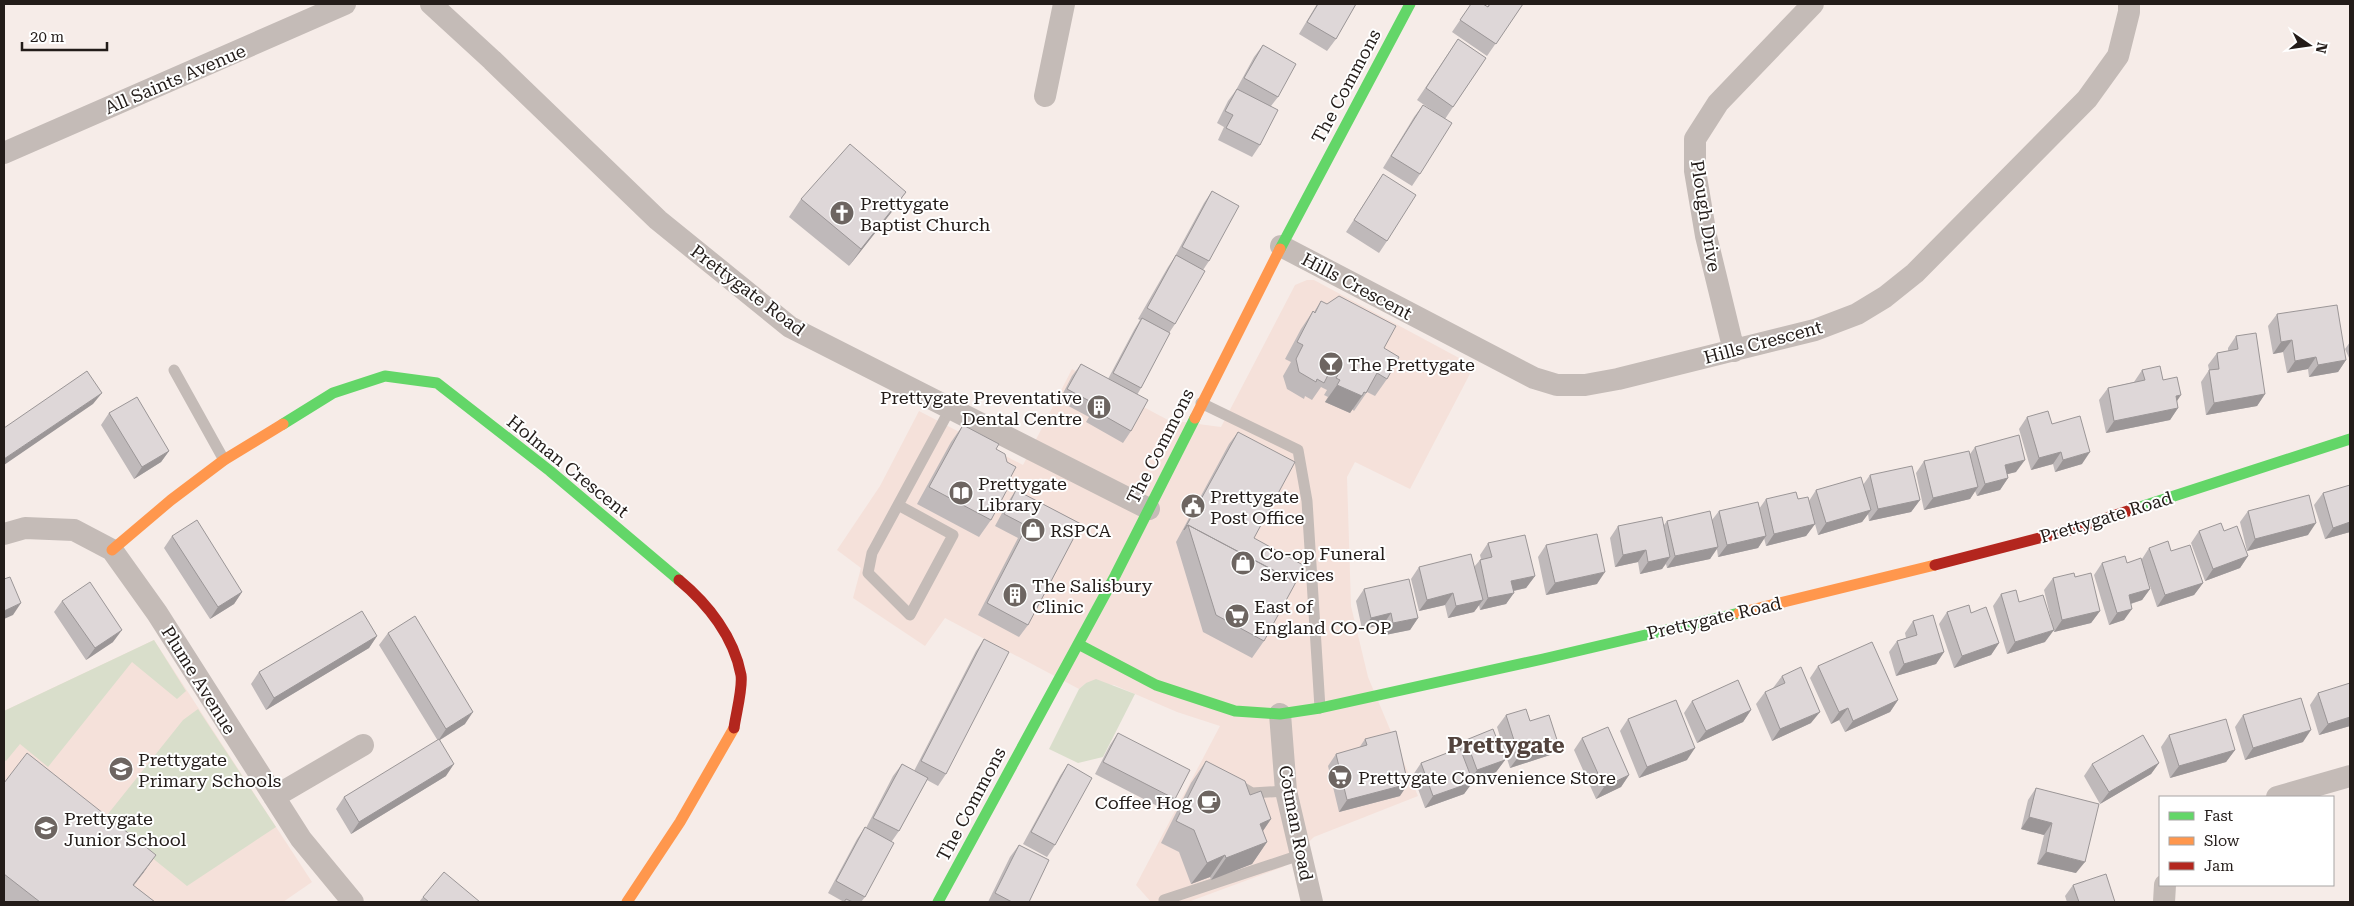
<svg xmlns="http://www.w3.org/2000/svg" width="2354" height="906" font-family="'Roboto Serif',serif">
<rect width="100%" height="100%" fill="#f6ece8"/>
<path fill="#f5e1da" d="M1307,280H1314L1474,366L1410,489L1355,462L1347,477L1351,606L1368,677L1418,796L1314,837L1283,867L1188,902H1151L1136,885L1220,726L1177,712L1114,685L1086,683L1079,689L945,618L925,646L853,598L861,568L837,550L880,486L919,411L1023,465L1072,369L1168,420L1221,427L1295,285Z
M154,640L312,882L283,902H4V711Z"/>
<path fill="#d9decb" d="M154,640L186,691L177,699L132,662L48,767L20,744L6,761L4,760V711Z
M1096,679L1135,694L1103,757L1078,763L1049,749L1079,689L1086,683Z
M198,709L276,827L187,886L104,819L183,720Z"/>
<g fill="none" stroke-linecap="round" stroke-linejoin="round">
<path stroke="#c4bbb7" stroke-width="11" d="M174,370L224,460
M1201,403L1298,450L1307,501L1320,708
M898,505L953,535L910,615L868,573L872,553L950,409
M1235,783L1252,793L1286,791
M1164,900L1300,855"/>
<path stroke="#c4bbb7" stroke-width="22" d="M431,4L492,60L658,220L790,327L1149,509
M1045,96L1064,4
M4,153L345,4
M1281,246L1534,378L1557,385H1585L1618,379L1815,330L1857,314L1885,297L1915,273L2087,99L2118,56L2129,12V4
M1734,351L1706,236L1695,171V139L1718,103L1813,4
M4,534L25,528L74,530L112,550L157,613L301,839L353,902
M1280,714L1286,791L1312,902
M274,797L363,745
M2277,797L2350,776
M2164,902L2165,885"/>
<path stroke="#63d668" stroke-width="11" d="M1280,249L1410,4
M283,424L333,393L385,376L437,383L550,471L679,580
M2137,508L2350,439
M1078,644L1156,685L1235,711L1280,714L1320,708L1543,659L1739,613
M938,902L1115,576L1195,418"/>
<path stroke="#ff974d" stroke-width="11" d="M1195,418L1280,249
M112,550L171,500L224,460L283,424
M1739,613L1935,565
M627,902L680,822L734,728"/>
<path stroke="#b3261e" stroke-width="11" d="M1935,565L2070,530L2137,508
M679,580C708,604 734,637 741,675C743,688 736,713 734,728"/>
</g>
<path fill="#bfb9ba" d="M1317,4H1356L1336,39L1327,51L1299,34Z
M1471,4L1487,7L1489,4H1523L1487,56L1452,32Z
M1458,39L1486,58L1445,119L1417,100Z
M1263,45L1278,97L1271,106L1260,145L1252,157L1218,140L1224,127L1217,123L1228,101L1236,90L1254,57Z
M1423,105L1420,174L1412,186L1383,168L1414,117Z
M1383,174L1387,241L1379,253L1346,232Z
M1212,191L1209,261L1203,270L1175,324L1169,333L1141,388L1137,395L1131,431L1123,443L1086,422L1089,417L1059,401L1072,376L1081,364L1108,379L1134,330L1140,320L1138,319L1168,267L1174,258L1204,203Z
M906,192L894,209L849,266L789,217L801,199Z
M1321,301L1384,348L1387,379L1375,396L1367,392L1354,411L1352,409L1350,413L1325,402L1328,397L1324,395L1327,390L1321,387L1312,400L1305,396L1304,399L1287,389L1283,376L1291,362L1285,359L1301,329L1313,311L1314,312Z
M2277,314L2346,360L2338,372L2309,377L2308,369L2287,373L2283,352L2273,354L2268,326Z
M2236,336L2265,394L2257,406L2206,415L2201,382L2209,370L2208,365L2217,353L2228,351V348Z
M2350,342V360L2345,349Z
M2142,370L2163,380L2178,408L2170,420L2106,433L2099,400L2108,388L2134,382Z
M109,413L169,451L161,462L134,479L101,425Z
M2027,417L2082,464L2055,472L2053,464L2031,470L2019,429Z
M963,425L996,449L1007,484L991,520L979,537L917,504L951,442Z
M1238,432L1254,538L1264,641L1252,658L1203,632L1176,542L1229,444Z
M1975,447L2016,472L2007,474L2008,478L2000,490L1977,496L1975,491L1970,499L1924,510L1916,473L1924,461L1970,454Z
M1870,475L1920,500L1911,512L1869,521L1868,514L1862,522L1818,535L1815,524L1806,536L1766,546L1764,538L1758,548L1718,557L1717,549L1710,559L1667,568L1666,564L1662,569L1640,574L1638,562L1615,567L1610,538L1618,526L1664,525L1667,521L1712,520L1719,511L1759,509L1766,499H1798L1809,501L1816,490L1863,485Z
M2350,485V532L2325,539L2314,505L2323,493Z
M1016,490L1081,524L1028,625L1019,637L978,615L1018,538L995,526L1008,502Z
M2248,511L2308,535L2247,551L2240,522Z
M2199,531L2248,556L2240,568L2205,581L2191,543Z
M172,536L242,592L234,604L210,619L164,548Z
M1488,543L1535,576L1526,588L1514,591L1506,604L1480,610L1479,605L1474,612L1448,618L1445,605L1419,611L1411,579L1419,567H1474L1480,560L1481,559L1480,555Z
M1546,545L1597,584L1546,595L1538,557Z
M2149,548L2171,551L2203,583L2194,595L2157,607L2147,577L2150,589L2142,600L2131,604L2124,620L2109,625L2094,575L2102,563H2127L2142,559Z
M2053,578L2100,611L2091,623L2054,632L2044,590Z
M1364,589L1418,618L1410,630L1385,635L1383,625L1362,629L1356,601Z
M2001,594L2019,602L2045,642L2007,654L1993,606Z
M62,601L113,642L86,660L54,612Z
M1947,612L1971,613L1999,643L1991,655L1954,668L1939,624Z
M1913,621L1944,652L1936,664L1896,676L1889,652L1897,641L1906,638L1905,633Z
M388,633L465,724L440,740L446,776L351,834L336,809L344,797L438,741L379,645Z
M377,636L369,648L266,710L251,684L259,672Z
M984,639L946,774L938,786L927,780L899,831L892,841L865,897L861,902H843H844L828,893L857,839L865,827L866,828L893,776L902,764L914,771L976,651Z
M1818,666L1898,700L1890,712L1845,732L1839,720L1831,724L1810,678Z
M1782,676L1811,723L1772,741L1756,704L1765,692L1774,688H1773Z
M2318,693L2350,726L2319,735L2310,705Z
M1692,701L1751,710L1743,722L1697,743L1684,713Z
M1506,715L1558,743L1550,755L1510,768L1497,727Z
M2243,715L2303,742L2245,760L2235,727Z
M1628,719L1687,760L1639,778L1620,731Z
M1118,733L1175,799L1167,811L1095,774L1110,745Z
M2169,735L2235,750L2226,762L2170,778L2161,747Z
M1582,738L1629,775L1621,787L1596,799L1574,750Z
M1365,739L1400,796L1339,812L1328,766L1336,754L1359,748Z
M1466,740L1505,760L1496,772L1472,781L1464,794L1425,808L1413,775L1421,763L1459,749Z
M1206,761L1250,795L1271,819L1263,831L1267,842L1252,864L1211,880L1210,877L1191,884L1179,852L1161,843L1191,783Z
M2159,763L2151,774L2100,804L2084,776L2092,764Z
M1068,764L1055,845L1047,857L1023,844L1060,776Z
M4,783L144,872L133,885L155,902H6L4,901Z
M2036,788L2076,873L2037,864L2044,835L2021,829L2028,800Z
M1019,845L1029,902H988L1010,857Z
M2073,885L2115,902H2067L2065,896Z
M423,897L480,902H419Z"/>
<path fill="#9b9697" d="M906,192L894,209L849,266L861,249Z
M2292,340L2283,352L2273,354L2281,342Z
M2316,357L2308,369L2287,373L2295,361Z
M2346,360L2338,372L2309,377L2318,365Z
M1337,385L1362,396L1350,413L1325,402Z
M102,393L93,404L4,465V459Z
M2265,394L2257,406L2206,415L2214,403Z
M2181,395L2173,407L2176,396Z
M2178,408L2170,420L2106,433L2114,421Z
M169,451L161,462L134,479L142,467Z
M2061,452L2053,464L2031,470L2039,458Z
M2090,452L2082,464L2055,472L2063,460Z
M2025,460L2016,472L1996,477L2005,465Z
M2008,478L2000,490L1977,496L1985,484Z
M1978,487L1970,499L1924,510L1933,498Z
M1920,500L1911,512L1869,521L1878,509Z
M1871,510L1862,522L1818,535L1826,523Z
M2350,522V532L2325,539L2333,528Z
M2316,523L2308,535L2247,551L2255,539Z
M1815,524L1806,536L1766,546L1774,534Z
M1766,536L1758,548L1718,557L1727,545Z
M1718,547L1710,559L1667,568L1675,556Z
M1646,550L1638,562L1615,567L1623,555Z
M2248,556L2240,568L2205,581L2213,569Z
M1670,557L1662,569L1640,574L1648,562Z
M1605,572L1597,584L1546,595L1555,583Z
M1535,576L1526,588L1503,593L1511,581Z
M2203,583L2194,595L2157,607L2165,595Z
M2150,589L2142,600L2120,607L2129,595Z
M242,592L234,604L210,619L218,607Z
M1453,593L1445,605L1419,611L1427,600Z
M1514,593L1506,604L1480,610L1488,598Z
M1483,600L1474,612L1448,618L1456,606Z
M21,603L13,615L4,619V611Z
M2132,609L2124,620L2109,625L2117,613Z
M2100,611L2091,623L2054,632L2062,620Z
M1391,613L1383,625L1362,629L1371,618Z
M1418,618L1410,630L1385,635L1393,623Z
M122,630L113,642L86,660L95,648Z
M2054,630L2045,642L2007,654L2015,642Z
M377,636L369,648L266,710L274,698Z
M1999,643L1991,655L1954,668L1962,656Z
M1944,652L1936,664L1896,676L1904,664Z
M1898,700L1890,712L1845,732L1853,721Z
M1848,708L1839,720L1831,724L1839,712Z
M1751,710L1743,722L1697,743L1706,731Z
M473,712L465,724L438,741L446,729Z
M1820,712L1811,723L1772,741L1780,729Z
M2350,717V726L2319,735L2328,724Z
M2311,730L2303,742L2245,760L2253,748Z
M1558,743L1550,755L1510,768L1519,756Z
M1695,748L1687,760L1639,778L1647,767Z
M2235,750L2226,762L2170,778L2179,766Z
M1505,760L1496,772L1469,782L1477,770Z
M2159,763L2151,774L2100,804L2109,792Z
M454,764L446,776L351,834L359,822Z
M1629,775L1621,787L1596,799L1604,787Z
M1473,782L1464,794L1425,808L1433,796Z
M1408,784L1400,796L1339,812L1347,800Z
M2029,817L2052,823L2044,835L2021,829Z
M1271,819L1256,841L1260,824Z
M1267,842L1252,864L1211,880L1226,858Z
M2046,852L2085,862L2076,873L2037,864Z
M156,855L144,872L121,902L133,885Z
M1225,855L1210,877L1191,884L1207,863Z"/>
<path fill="#ded7d8" stroke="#9b9697" d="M1318,4H1356L1336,39L1307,22Z
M1471,4H1483L1488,7L1490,4H1523L1496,44L1460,20Z
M1458,39L1486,58L1453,107L1426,88Z
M1263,45L1296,64L1278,97L1244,78Z
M1237,89L1278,110L1260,145L1226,128L1233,115L1225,111Z
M1423,105L1452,123L1420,174L1391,156Z
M850,144L906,192L861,249L801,199Z
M1383,174L1416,195L1387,241L1354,220Z
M1212,191L1239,206L1209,261L1182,247Z
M1176,255L1205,271L1175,324L1147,308Z
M1339,296L1396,326L1384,348L1399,357L1387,379L1377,373L1366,393L1364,392L1362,396L1337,385L1340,380L1336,378L1339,373L1331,369L1324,383L1317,379L1316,382L1299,372L1296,359L1303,345L1297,342L1313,311L1315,313L1321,301L1327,304Z
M2337,305L2346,360L2318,365L2316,357L2295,361L2292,340L2281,342L2277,314Z
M1142,318L1170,333L1141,388L1113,373Z
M2256,333L2265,394L2214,403L2209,370L2219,369L2217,353L2238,349L2236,336Z
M1081,364L1148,400L1131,431L1094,410L1097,405L1067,389Z
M2160,366L2163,380L2177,377L2181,395L2176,396L2178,408L2114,421L2108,388L2145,380L2142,370Z
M87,371L102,393L4,459V428Z
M137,397L169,451L142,467L109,413Z
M2048,411L2052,424L2080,416L2090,452L2063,460L2061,452L2039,458L2027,417Z
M963,425L999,444L996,449L1005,454L1007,462L1016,467L1007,484L1009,486L991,520L929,487Z
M1238,432L1295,462L1254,538L1303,565L1295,582L1188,525L1184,530Z
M2019,435L2025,460L2005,465L2008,478L1985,484L1975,447Z
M1969,451L1978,487L1933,498L1924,461Z
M1912,466L1920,500L1878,509L1870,475Z
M1861,477L1871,510L1826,523L1816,490Z
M2350,485V522L2333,528L2323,493Z
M1016,490L1081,524L1028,625L987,603L1027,526L1004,514Z
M1796,492L1798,499L1808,497L1815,524L1774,534L1766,499Z
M2309,495L2316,523L2255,539L2248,511Z
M1758,502L1766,536L1727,545L1719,511Z
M1710,511L1718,547L1675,556L1667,521Z
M1662,517L1670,557L1648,562L1646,550L1623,555L1618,526Z
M197,520L242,592L218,607L172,536Z
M2221,523L2224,531L2237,526L2248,556L2213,569L2199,531Z
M1188,525L1296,582L1264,641L1216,615Z
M1597,534L1605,572L1555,583L1546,545Z
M1525,535L1535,576L1511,581L1514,593L1488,598L1480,560L1492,557L1488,543Z
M2168,541L2171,551L2190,545L2203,583L2165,595L2149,548Z
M1471,554L1483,600L1456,606L1453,593L1427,600L1419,567Z
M2125,556L2127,563L2141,558L2150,589L2129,595L2132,609L2117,613L2102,563Z
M2074,573L2075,577L2091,573L2100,611L2062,620L2053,578Z
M10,577L21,603L4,611V579Z
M1409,579L1418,618L1393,623L1391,613L1371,618L1364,589Z
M90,582L122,630L95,648L62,601Z
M2016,590L2019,602L2043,595L2054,630L2015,642L2001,594Z
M1969,605L1971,613L1986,607L1999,643L1962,656L1947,612Z
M362,611L377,636L274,698L259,672Z
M1933,615L1944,652L1904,664L1897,641L1917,635L1913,621Z
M415,616L473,712L446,729L388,633Z
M984,639L1009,652L946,774L921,761Z
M1872,642L1898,700L1853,721L1848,708L1839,712L1818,666Z
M1801,667L1820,712L1780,729L1765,692L1785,683L1782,676Z
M1738,680L1751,710L1706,731L1692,701Z
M2350,683V717L2328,724L2318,693Z
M2301,698L2311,730L2253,748L2243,715Z
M1676,700L1695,748L1647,767L1628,719Z
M1526,709L1530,721L1549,715L1558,743L1519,756L1506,715Z
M2226,719L2235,750L2179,766L2169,735Z
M1608,727L1629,775L1604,787L1582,738Z
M1493,729L1505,760L1477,770L1466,740Z
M1396,731L1408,784L1347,800L1336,754L1367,745L1365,739Z
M1118,733L1190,770L1175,799L1103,762Z
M2143,735L2159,763L2109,792L2092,764Z
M439,739L454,764L359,822L344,797Z
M1460,748L1473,782L1433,796L1421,763Z
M27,753L156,855L133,885L155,902H40L4,874V783Z
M1206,761L1245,781L1250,795L1261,791L1271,819L1260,824L1267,842L1226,858L1225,855L1207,863L1194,830L1176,821Z
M902,764L928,778L899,831L873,818Z
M1068,764L1092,778L1055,845L1031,832Z
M2036,788L2099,804L2085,862L2046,852L2052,823L2029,817Z
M865,827L894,843L865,897L836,881Z
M1019,845L1049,860L1029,902H1012L995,893Z
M444,872L480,902H429L423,897Z
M2106,874L2115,902H2079L2073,885Z
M846,899L853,902H844Z"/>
<defs>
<symbol id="church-disc" viewBox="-11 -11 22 22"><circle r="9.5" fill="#6d6561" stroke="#fff"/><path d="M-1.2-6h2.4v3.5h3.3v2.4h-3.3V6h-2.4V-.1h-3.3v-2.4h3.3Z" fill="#fff"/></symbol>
<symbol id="bar-disc" viewBox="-11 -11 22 22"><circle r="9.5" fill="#6d6561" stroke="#fff"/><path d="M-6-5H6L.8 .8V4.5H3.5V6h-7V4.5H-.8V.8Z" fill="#fff"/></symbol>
<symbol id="building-disc" viewBox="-11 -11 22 22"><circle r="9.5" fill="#6d6561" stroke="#fff"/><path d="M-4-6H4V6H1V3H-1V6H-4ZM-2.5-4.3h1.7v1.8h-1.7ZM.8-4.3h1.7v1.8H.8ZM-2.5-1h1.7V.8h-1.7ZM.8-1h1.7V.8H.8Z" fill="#fff"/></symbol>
<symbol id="library-disc" viewBox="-11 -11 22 22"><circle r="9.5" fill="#6d6561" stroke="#fff"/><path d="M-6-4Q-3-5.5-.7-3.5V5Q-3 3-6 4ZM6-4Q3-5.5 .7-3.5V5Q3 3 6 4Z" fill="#fff"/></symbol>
<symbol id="civic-disc" viewBox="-11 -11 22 22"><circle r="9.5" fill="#6d6561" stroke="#fff"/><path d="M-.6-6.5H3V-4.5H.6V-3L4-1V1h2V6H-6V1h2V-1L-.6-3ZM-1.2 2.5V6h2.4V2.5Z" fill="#fff"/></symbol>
<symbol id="shop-disc" viewBox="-11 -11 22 22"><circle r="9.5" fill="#6d6561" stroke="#fff"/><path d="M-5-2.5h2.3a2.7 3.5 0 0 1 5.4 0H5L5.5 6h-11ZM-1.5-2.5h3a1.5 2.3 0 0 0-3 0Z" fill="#fff"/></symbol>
<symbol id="supermarket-disc" viewBox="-11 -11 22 22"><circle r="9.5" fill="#6d6561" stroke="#fff"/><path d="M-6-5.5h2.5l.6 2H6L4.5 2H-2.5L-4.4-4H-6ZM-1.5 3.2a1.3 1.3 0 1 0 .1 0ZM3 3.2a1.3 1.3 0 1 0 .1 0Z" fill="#fff"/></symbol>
<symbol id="school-disc" viewBox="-11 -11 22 22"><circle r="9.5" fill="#6d6561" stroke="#fff"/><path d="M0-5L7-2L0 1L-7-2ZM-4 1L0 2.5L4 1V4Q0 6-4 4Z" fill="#fff"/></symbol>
<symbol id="cafe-disc" viewBox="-11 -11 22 22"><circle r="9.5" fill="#6d6561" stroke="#fff"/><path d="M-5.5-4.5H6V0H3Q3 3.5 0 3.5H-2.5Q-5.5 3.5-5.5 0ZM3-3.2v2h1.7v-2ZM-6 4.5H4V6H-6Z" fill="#fff"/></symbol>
</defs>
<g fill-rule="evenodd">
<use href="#church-disc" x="828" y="199" width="28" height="28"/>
<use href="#bar-disc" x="1317" y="350" width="28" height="28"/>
<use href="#building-disc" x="1085" y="393" width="28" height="28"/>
<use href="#library-disc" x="947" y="479" width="28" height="28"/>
<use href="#civic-disc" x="1179" y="492" width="28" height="28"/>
<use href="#shop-disc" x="1019" y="516" width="28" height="28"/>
<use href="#shop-disc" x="1229" y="549" width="28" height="28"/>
<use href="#building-disc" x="1001" y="581" width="28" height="28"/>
<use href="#supermarket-disc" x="1223" y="602" width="28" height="28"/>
<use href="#school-disc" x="107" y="755" width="28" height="28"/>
<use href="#supermarket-disc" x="1326" y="763" width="28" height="28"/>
<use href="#cafe-disc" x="1195" y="788" width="28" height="28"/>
<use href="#school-disc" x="32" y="814" width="28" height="28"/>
</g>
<g text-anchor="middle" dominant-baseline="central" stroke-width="4" stroke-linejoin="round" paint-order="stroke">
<g font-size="18" fill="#231c19" stroke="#fff">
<text transform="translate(175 79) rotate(-23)">All Saints Avenue</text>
<text transform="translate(1346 86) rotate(-62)">The Commons</text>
<text transform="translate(1706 216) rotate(81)">Plough Drive</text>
<text transform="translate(1357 286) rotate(28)">Hills Crescent</text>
<text transform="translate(748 290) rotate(37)">Prettygate Road</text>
<text transform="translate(1763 342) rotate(-15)">Hills Crescent</text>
<text transform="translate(1160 446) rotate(-63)">The Commons</text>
<text transform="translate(568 466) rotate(39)">Holman Crescent</text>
<text transform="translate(2106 517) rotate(-17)">Prettygate Road</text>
<text transform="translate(1714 618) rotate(-13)">Prettygate Road</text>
<text transform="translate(199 680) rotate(58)">Plume Avenue</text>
<text transform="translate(971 804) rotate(-62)">The Commons</text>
<text transform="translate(1296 823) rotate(79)">Cotman Road</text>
</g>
<g font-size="18" fill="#231c19" stroke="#fff" text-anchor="start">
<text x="860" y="203">Prettygate<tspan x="860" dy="21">Baptist Church</tspan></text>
<text x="1348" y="364">The Prettygate</text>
<text x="1082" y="397" text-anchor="end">Prettygate Preventative<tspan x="1082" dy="21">Dental Centre</tspan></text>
<text x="978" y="483">Prettygate<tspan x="978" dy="21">Library</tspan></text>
<text x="1210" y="496">Prettygate<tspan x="1210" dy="21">Post Office</tspan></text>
<text x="1050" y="530">RSPCA</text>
<text x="1260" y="553">Co-op Funeral<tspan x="1260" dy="21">Services</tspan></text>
<text x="1032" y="585">The Salisbury<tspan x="1032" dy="21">Clinic</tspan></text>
<text x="1254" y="606">East of<tspan x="1254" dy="21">England CO-OP</tspan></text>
<text x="138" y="759">Prettygate<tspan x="138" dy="21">Primary Schools</tspan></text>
<text x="1358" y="777">Prettygate Convenience Store</text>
<text x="1192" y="802" text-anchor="end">Coffee Hog</text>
<text x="64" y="818">Prettygate<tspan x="64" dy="21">Junior School</tspan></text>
</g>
<g font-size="22" font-weight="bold" fill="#52433d" stroke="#fff">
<text x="1506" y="745">Prettygate</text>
</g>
</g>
<rect width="2354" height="906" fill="none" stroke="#231c19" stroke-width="10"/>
<rect x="2159" y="796" width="175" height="90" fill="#ffffff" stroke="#a7a4a3"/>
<rect x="2169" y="812" width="25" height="8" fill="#63d668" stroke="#a7a4a3"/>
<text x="2204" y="821" font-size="15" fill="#231c19">Fast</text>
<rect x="2169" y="837" width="25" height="8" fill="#ff974d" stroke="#a7a4a3"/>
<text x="2204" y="846" font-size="15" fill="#231c19">Slow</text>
<rect x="2169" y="862" width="25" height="8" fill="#b3261e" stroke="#a7a4a3"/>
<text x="2204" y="871" font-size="15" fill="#231c19">Jam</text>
<g transform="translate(2309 45) rotate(103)" stroke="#ffffff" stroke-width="4" paint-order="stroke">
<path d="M0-4L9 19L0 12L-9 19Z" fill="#231c19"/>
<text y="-8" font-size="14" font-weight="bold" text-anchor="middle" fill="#231c19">N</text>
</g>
<path d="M22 42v8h85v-8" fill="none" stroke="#231c19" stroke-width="2.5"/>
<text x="30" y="42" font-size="15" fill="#231c19" stroke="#ffffff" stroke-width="4" paint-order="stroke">20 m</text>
</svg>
